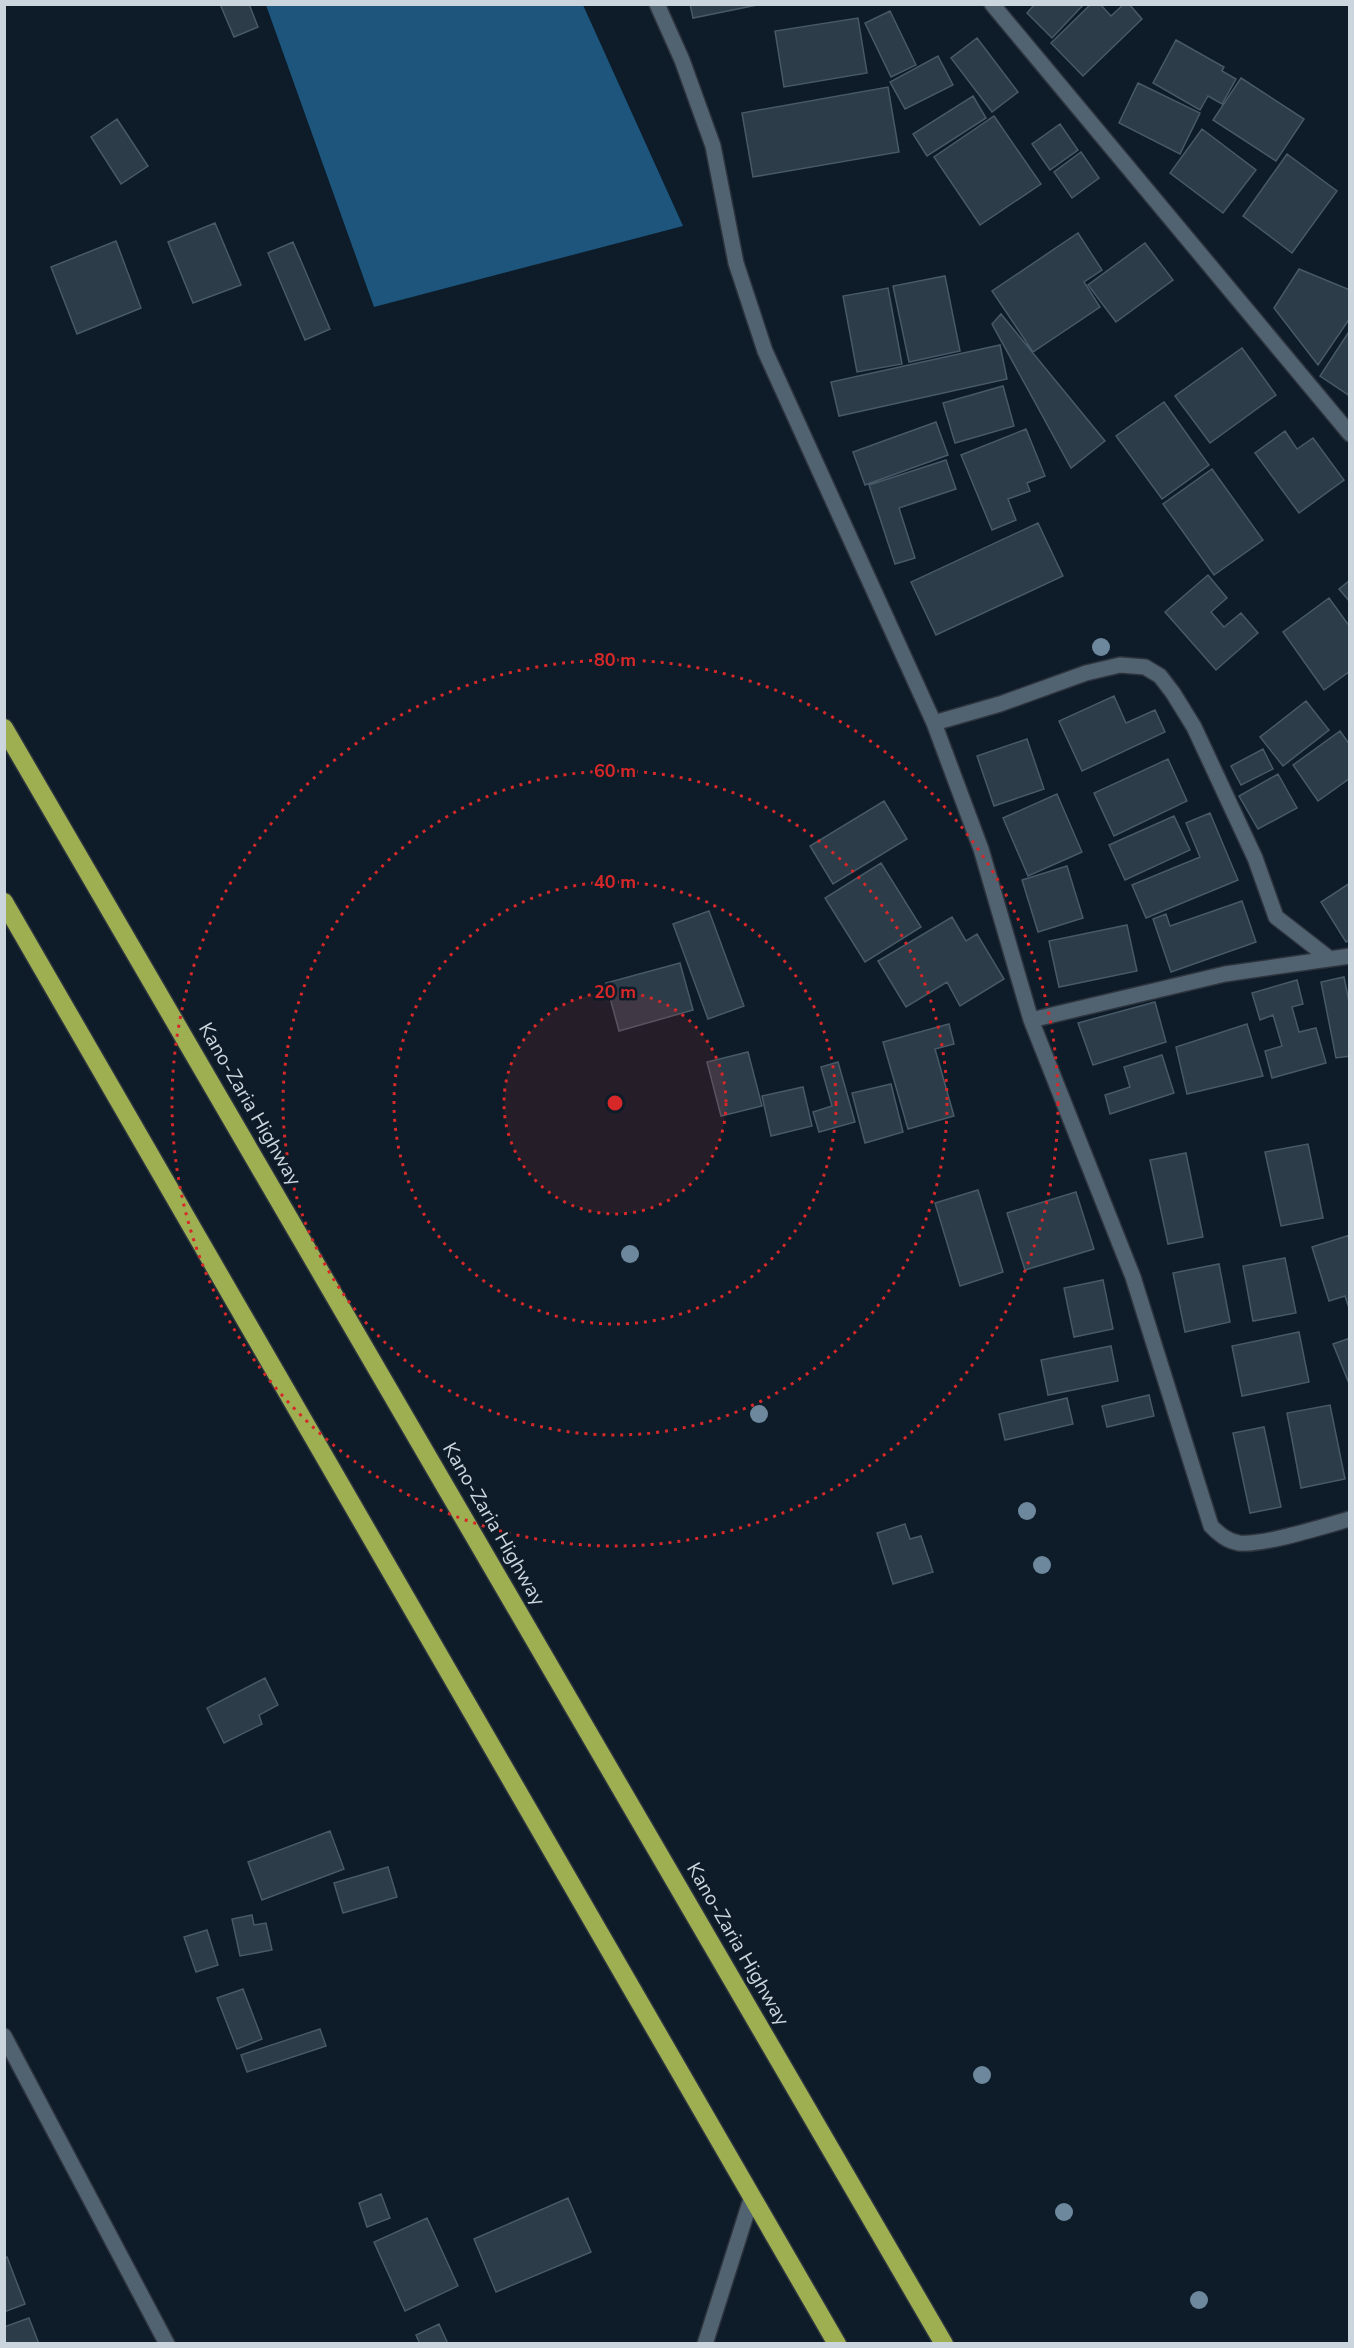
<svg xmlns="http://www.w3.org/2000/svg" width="1354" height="2348" font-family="'Nunito Sans',sans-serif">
<rect width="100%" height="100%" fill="#0d1c28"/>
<path fill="#1d557c" d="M266,5H583L683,226L374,307Z"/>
<path fill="#2c3c49" stroke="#485967" stroke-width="1.5" d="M220,4H249L258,27L234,37Z
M690,4H762L693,18Z
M1035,4H1084L1052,38L1027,13Z
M1091,4H1100L1111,16L1124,4H1129L1142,19L1083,76L1051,43Z
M890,11L916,65L891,77L865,23Z
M858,18L867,73L784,87L775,31Z
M977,38L1018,92L992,112L951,58Z
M1176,40L1224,67L1222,71L1236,79L1222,104L1208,96L1200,110L1153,83Z
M938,56L953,85L905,109L890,82Z
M1241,78L1304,119L1276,161L1213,120Z
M1138,83L1200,113L1180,154L1119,123Z
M888,87L899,152L753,177L742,113Z
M973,96L986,118L927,156L913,134Z
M994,116L1041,184L980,225L934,157Z
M117,119L148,166L121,184L91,137Z
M1060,124L1078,150L1050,170L1032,144Z
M1202,129L1256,170L1223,213L1170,173Z
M1081,152L1099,178L1072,198L1054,172Z
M1287,154L1337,191L1292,253L1243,216Z
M215,223L241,285L193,303L168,242Z
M1078,233L1102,270L1084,282L1100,307L1033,352L992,291Z
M116,241L141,308L77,334L51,267Z
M293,242L330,329L305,340L268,253Z
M1145,243L1173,280L1116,322L1088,285Z
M1299,269L1350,290V318L1318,365L1274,308Z
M945,276L960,351L909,362L893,286Z
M888,288L902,364L857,372L843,296Z
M1001,314L1105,441L1071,468L992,324Z
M1350,330V396L1320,376Z
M1000,345L1007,379L839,416L831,382Z
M1242,348L1276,395L1210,443L1175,396Z
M1003,386L1014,426L955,443L943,403Z
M1164,402L1209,465L1162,499L1116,436Z
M936,422L948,455L865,485L853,452Z
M1026,429L1045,476L1027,483L1030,491L1008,499L1016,520L992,530L961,455Z
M1285,431L1297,449L1313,438L1344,480L1299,513L1255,453Z
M946,460L956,489L899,508L915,558L895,564L869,485Z
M1212,469L1263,540L1214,575L1163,504Z
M1038,523L1063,576L936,635L911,582Z
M1208,575L1227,598L1211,612L1224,627L1241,613L1258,633L1216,670L1165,612Z
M1350,580V602L1339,589Z
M1329,598L1350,627V671L1324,690L1283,632Z
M1114,696L1126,723L1155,710L1165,732L1082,771L1059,721Z
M1306,701L1329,730L1283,766L1260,737Z
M1340,731L1350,745V778L1318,801L1293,765Z
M1027,739L1044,789L994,806L977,756Z
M1263,749L1273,769L1241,785L1231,766Z
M1168,759L1187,801L1114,836L1094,793Z
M1278,774L1297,808L1258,829L1239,796Z
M1057,794L1082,852L1028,876L1003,818Z
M884,801L907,839L833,884L810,846Z
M1210,813L1238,880L1146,918L1132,885L1200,857L1186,823Z
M1174,816L1190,850L1125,880L1109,845Z
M881,863L921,927L865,962L825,898Z
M1067,866L1083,918L1038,932L1022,880Z
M1350,883V940L1346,942L1321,902Z
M1242,901L1256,942L1171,972L1153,919L1166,914L1170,926Z
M709,911L744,1006L708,1019L673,924Z
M952,917L966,941L977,934L1004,979L960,1006L947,982L906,1007L878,961Z
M1127,925L1137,971L1059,987L1049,941Z
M680,963L693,1010L619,1031L606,983Z
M1344,977L1350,1007V1056L1336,1058L1321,982Z
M1297,980L1303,1004L1292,1007L1299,1032L1316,1028L1326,1063L1272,1078L1265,1051L1282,1046L1273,1015L1260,1020L1252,993Z
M1155,1002L1166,1042L1093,1065L1078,1023Z
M949,1024L954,1044L935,1049L954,1116L908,1129L883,1042Z
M1247,1024L1263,1076L1187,1094L1176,1047Z
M748,1052L762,1106L721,1116L707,1062Z
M1162,1055L1174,1093L1110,1114L1105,1095L1130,1087L1124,1067Z
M838,1062L855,1122L819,1132L813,1112L832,1106L821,1067Z
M891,1084L903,1132L865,1143L852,1093Z
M803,1087L812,1126L771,1136L762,1096Z
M1308,1144L1323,1218L1281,1226L1265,1152Z
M1186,1153L1203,1237L1168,1244L1150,1160Z
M978,1190L1003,1272L960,1286L935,1203Z
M1076,1192L1094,1249L1025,1270L1007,1213Z
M1350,1235V1311L1345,1296L1329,1301L1312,1247Z
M1285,1258L1296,1313L1253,1321L1243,1266Z
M1219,1264L1230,1322L1185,1332L1173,1273Z
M1103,1280L1113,1329L1074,1337L1064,1288Z
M1299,1332L1309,1382L1242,1396L1232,1346Z
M1350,1338V1386L1333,1344Z
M1111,1346L1118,1381L1048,1395L1041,1360Z
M1149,1395L1154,1416L1107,1427L1102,1406Z
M1067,1398L1073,1424L1005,1440L999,1414Z
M1330,1405L1345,1479L1301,1488L1287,1413Z
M1264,1427L1281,1507L1250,1513L1233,1433Z
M905,1524L910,1539L921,1536L933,1572L893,1584L877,1533Z
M265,1678L278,1705L259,1715L262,1724L224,1743L207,1708Z
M330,1831L344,1869L262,1900L248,1862Z
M388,1867L397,1897L343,1913L334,1883Z
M252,1915L254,1925L266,1923L272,1950L240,1956L232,1919Z
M207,1930L218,1965L196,1972L184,1937Z
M243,1989L262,2039L237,2049L217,1998Z
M320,2029L326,2046L247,2072L241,2055Z
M381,2194L390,2218L367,2227L359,2203Z
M568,2198L591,2252L496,2292L474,2239Z
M427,2218L458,2286L405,2311L374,2242Z
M7,2257L25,2304L4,2312V2258Z
M29,2318L39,2344H4V2327Z
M439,2324L448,2344H420L416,2335Z"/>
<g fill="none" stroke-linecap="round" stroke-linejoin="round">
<defs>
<path id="street" d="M657,4L682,60L713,146L736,263L765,351L934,723L981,849L1031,1020L1133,1277L1211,1526C1219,1534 1227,1541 1239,1543C1262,1546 1324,1526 1350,1519
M992,4L1350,434
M934,723L1000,704L1086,673L1120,665L1145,667L1160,676L1173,693L1194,727L1255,858L1276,917L1330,959
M1031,1020L1225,974L1350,956
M4,2036L167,2344
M705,2344L752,2196"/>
<path id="highway" d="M4,728L944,2344
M4,902L837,2344"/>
</defs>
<use href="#street" stroke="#2d343e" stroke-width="18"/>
<use href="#highway" stroke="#2d343e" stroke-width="21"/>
<use href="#street" stroke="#516271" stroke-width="15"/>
<use href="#highway" stroke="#9eaf52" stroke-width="18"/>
</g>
<g fill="#6d879c">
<circle cx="1101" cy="647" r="9"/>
<circle cx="630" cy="1254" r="9"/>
<circle cx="759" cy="1414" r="9"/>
<circle cx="1027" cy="1511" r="9"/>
<circle cx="1042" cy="1565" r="9"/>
<circle cx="982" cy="2075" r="9"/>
<circle cx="1064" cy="2212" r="9"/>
<circle cx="1199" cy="2300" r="9"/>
</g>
<circle cx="615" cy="1103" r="111" fill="#d62828" fill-opacity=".12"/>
<g fill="none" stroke="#d62828" stroke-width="3" stroke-dasharray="3 6">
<circle cx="615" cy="1103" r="111"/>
<circle cx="615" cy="1103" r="221"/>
<circle cx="615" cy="1103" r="332"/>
<circle cx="615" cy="1103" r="443"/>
</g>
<g text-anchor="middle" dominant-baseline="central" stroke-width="5" stroke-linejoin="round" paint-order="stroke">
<g font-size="20" fill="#cbd5dd" stroke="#0d1c28">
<text transform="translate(250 1104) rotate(60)">Kano-Zaria Highway</text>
<text transform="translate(494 1524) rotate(60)">Kano-Zaria Highway</text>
<text transform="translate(738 1944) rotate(60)">Kano-Zaria Highway</text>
</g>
</g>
<circle cx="615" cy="1103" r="9" fill="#d62828" stroke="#0d1c28" stroke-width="3"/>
<g font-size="18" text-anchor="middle" font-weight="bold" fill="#d62828" stroke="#0d1c28" stroke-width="5" stroke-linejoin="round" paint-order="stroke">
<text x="615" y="666">80 m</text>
<text x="615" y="777">60 m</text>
<text x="615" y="888">40 m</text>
<text x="615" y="998">20 m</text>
</g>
<rect width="1354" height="2348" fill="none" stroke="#cbd5dd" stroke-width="12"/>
</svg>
